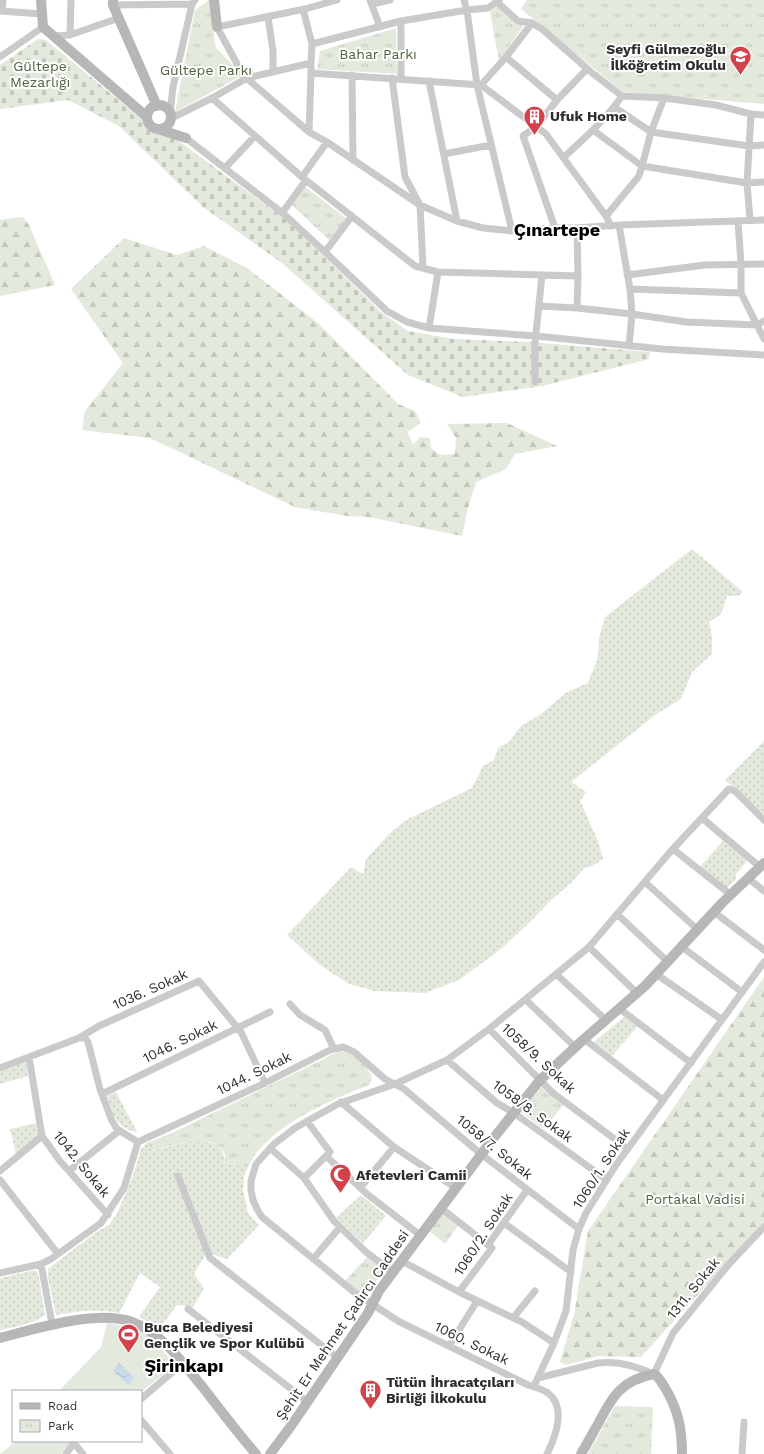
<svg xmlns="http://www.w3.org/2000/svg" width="764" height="1454" font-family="'Work Sans',sans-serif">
<defs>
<pattern id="grass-dots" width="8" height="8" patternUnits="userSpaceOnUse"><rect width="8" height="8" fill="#e3e9dc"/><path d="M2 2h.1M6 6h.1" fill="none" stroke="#c3c8bd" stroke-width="1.8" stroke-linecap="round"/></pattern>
<pattern id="forest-firs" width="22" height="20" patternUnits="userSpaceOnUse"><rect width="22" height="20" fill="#e3e9dc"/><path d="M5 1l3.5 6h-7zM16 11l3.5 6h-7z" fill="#c3c8bd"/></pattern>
<pattern id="cemetery-stones" width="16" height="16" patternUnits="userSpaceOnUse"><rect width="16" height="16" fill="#e3e9dc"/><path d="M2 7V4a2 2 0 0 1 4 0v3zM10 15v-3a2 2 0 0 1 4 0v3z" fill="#c3c8bd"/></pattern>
<pattern id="park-tufts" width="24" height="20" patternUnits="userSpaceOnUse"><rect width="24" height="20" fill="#e3e9dc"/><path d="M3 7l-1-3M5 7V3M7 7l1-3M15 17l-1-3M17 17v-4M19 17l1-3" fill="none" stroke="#c3c8bd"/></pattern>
<pattern id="water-waves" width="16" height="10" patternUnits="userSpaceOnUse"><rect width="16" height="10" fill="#cadce7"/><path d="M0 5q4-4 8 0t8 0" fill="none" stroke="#aebdc6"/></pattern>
</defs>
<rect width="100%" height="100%" fill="#fff"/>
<path fill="url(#grass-dots)" d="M692,549L743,592L739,596H727L721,614L709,622L712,637V654L692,672L681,699L655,715L571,782L586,792L580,801L598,841L603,859L592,866L584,868L572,882L550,901L534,918L501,949L459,980L425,993L375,991L349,984L320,965L287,935L351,867L363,874L366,859L392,831L408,819L472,788L483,766L494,760L498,748L509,742L521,726L541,714L567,692L588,683L598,657L599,638L605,617Z
M764,741V814L725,780Z
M723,841L746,858L747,861L736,874V879L727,888L700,867Z
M624,1017L637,1027L612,1056L594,1042Z
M26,1062L28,1076L0,1084V1072Z
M116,1092L137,1132C115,1128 114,1115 107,1096Z
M36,1123L38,1135L16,1154L10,1129Z
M192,1141C211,1142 224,1141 225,1164L249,1165L244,1176L243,1189L248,1213L259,1225L227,1259L207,1252L194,1274L204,1288L193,1307L177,1305L160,1328L139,1317L160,1287L140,1273L119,1313C95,1308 79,1311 56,1315L48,1277V1269L95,1233L109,1225L117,1214L134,1173L141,1149L147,1143L153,1150Z
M361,1195L386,1216L363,1243L339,1220L337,1217Z
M35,1270L38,1273L45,1315C34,1324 14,1327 0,1330V1278Z"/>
<path fill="url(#forest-firs)" d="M19,217L24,218L29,225L55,285L0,296V220Z
M124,238L177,255L204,246L247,268L318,323L398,404L415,411L421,423L407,432L413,445L420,437L430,438L431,448L440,455L455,454L456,438L447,424L507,423L557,446L515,454L506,469L476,482L468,508L462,536L369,517L347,516L295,507L150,438L82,430L85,411L123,363L71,289Z
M764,977V1229L722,1268L641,1357L599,1356L566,1365L560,1362L574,1315L588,1231Z"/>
<path fill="url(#cemetery-stones)" d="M38,39L46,40L156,131L176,139L289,222L381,312L408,331L453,339L530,342L650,352L649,359L542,386L463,397L408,375L282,263L203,207L119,126L68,100L0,109V65Z"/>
<path fill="url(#park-tufts)" d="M209,0L216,48L243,75L175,112L195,10Z
M527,0H764V104L623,92L521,9Z
M496,6L523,26L499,61L490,12Z
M396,28L397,74L317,69L320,51Z
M304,186L347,219L330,241L291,204Z
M340,1051C350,1052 381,1073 369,1085C332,1099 267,1127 249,1165L225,1164C225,1161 225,1157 225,1155C218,1130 169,1146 153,1150L147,1143L174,1132Z
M541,1087L564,1104L544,1129L521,1112Z
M442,1210L460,1223L445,1244L428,1230Z
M367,1257L379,1266L382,1272L366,1297L345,1281Z
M615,1406L651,1407L653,1409L651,1454H588Z"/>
<path fill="#e3e9dc" d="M107,1323C122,1325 139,1329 151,1339C160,1346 167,1356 175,1365L141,1392V1391H59L101,1347Z
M16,1441H71L61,1454H0Z"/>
<path fill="url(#water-waves)" d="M119,1363L135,1378L128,1385L113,1371Z"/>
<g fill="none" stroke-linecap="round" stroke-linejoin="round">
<path stroke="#cacaca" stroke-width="7" d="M337,0L305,9L217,27L243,75L309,132L327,142L420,205L457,221L483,228L512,231L555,228H576L619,225L764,220
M370,0L380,27
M464,0L467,10L477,85L512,231
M497,2L518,21L532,23L542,29L591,72L622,96L664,98L716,105L751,114L764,115
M372,4L390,0
M113,5L192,4
M0,11L42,14
M2,11L3,0
M268,17L273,51V72
M401,21V79
M70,35L119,18
M54,36L70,35L71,0
M312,44L401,21L467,10L488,8L499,0
M0,57L43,27
M506,57L557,100
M311,63V73L481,85L546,134L606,216L611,226
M352,75L353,160
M392,78L405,177L420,205L423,267
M429,81L457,221
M481,85L506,57L532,23
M212,98L302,177L415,266L438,272L578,276
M614,107L651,132L749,146L764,145
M170,113L173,87L192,4L195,0
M170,119L212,98L247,78L311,63L312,44L303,9
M593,130L642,166L747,183L764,182
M309,132L311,73
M186,138L285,215L325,252L387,311L407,322L429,328L536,336L662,349L764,355
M444,154L491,145
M564,157C585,138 606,119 622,96
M225,168L255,136
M302,177L327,142
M282,213L306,180
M606,216L639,176L642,166L651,132L664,98
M750,220L747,183L751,114
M738,221L741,264V293
M555,228L523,136L536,127L557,100L587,69
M577,228L578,276L577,308L632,314L630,289L619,225
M325,252L352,216
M627,275L705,265L764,264
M630,289L741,293L757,325L764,321
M539,306L577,308
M429,328L438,272
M629,346L632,314L686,322L757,325L764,339
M535,382V343L542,275
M702,818L760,867
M673,849L731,895
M748,878L764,891
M645,882L698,930
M714,912L764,950
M617,914L668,962
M589,947L637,993
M682,947L742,992
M556,974L606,1020
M656,974L721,1019
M526,1000L575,1047
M290,1004L300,1015L325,1030L334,1049
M620,1009L691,1063
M489,1029L553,1093L628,1149
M79,1038H85L88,1042L100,1089L112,1121L117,1129L138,1142
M584,1039L663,1100
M29,1057L42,1136L60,1161L108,1215
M447,1060L497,1103L514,1113L607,1180
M0,1068L79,1038L99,1026L199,981L241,1032L265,1083
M102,1094L270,1012
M341,1102L394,1147L456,1188
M138,1142L265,1083L330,1050L343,1047L354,1052L385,1079L404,1089L481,1154L579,1229
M270,1148L304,1178L330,1152L307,1121
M326,1156L367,1194L420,1235
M0,1171L42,1136
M69,1171L119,1131
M178,1176L210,1258L338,1358
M304,1178L334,1221L366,1252L393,1272
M0,1180L58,1254
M360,1188L394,1147
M441,1208L492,1248L459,1292
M504,1223L571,1272
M488,1245L527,1190
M313,1259L340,1227
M402,1261L459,1292L522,1322L554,1343
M41,1264L52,1324
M0,1273L41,1264L51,1259L101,1223L124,1188L138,1142
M188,1309L308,1402
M513,1318L535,1291
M449,1346L477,1301
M538,1378L598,1363C620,1361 634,1366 654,1374L673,1333L729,1264L764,1227
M534,1386L554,1343L566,1311L573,1250L579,1229L586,1213L616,1165L764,962
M141,1399L183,1363
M141,1420L170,1454
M74,1443L83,1454
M66,1454L75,1441
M547,1454C555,1438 567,1407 548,1393C542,1389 535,1387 528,1385L398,1321L354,1292L262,1217L257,1209L253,1200L251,1190V1181L256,1164L274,1144L295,1128L338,1104L395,1084L447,1060L489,1029L589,947L671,851L727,791L729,789L735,791L764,820
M742,1454L744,1422"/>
<path stroke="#b7b7b7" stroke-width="10" d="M41,0L43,27L147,117
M113,0V5L157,106
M214,0L217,27
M147 117a12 12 0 1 1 24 0a12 12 0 1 1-24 0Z
M158,129L186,138
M0,1338C34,1329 98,1309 132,1322C162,1333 181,1361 201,1385C219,1408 237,1432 256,1454
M270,1454L291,1426L368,1313L379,1291L492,1140L540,1080L584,1039L645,986L723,902L764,863
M581,1454C587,1444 592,1434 598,1424C612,1397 621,1380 654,1374C659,1377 661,1382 664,1386C678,1409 682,1427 682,1454"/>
</g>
<defs>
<symbol id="school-pin" viewBox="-11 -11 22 30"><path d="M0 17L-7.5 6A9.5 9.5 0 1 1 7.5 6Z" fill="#d2424a" stroke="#fff"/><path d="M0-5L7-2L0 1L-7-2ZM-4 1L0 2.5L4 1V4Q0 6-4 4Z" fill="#fff"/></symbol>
<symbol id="building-pin" viewBox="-11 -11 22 30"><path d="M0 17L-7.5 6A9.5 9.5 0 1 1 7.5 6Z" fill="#d2424a" stroke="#fff"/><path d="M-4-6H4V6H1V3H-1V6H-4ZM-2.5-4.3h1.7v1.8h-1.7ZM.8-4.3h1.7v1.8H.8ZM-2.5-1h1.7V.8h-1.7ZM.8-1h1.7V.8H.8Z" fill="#fff"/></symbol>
<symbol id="mosque-pin" viewBox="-11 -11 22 30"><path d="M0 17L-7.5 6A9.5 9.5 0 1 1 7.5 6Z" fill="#d2424a" stroke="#fff"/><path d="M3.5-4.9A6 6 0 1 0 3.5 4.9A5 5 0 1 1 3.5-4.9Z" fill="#fff"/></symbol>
<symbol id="stadium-pin" viewBox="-11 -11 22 30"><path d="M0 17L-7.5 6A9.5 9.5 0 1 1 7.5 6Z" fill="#d2424a" stroke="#fff"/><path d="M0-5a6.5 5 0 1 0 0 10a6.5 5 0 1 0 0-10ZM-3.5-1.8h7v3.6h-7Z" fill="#fff"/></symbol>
</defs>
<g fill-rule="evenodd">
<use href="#school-pin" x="728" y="44" width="25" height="34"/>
<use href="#building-pin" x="522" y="104" width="25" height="34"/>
<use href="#mosque-pin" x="328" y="1162" width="25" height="34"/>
<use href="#stadium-pin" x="116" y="1322" width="25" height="34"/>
<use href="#building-pin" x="358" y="1378" width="25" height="34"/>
</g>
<g text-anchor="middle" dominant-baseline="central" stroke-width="4" stroke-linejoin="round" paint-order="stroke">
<g font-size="14" font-weight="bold" fill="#2d2d2d" stroke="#fff" text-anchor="start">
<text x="726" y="49" text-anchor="end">Seyfi Gülmezoğlu<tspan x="726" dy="16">İlköğretim Okulu</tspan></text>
<text x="550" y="116">Ufuk Home</text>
<text x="356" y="1175">Afetevleri Camii</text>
<text x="144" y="1327">Buca Belediyesi<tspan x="144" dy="16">Gençlik ve Spor Kulübü</tspan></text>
<text x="386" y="1382">Tütün İhracatçıları<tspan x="386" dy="16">Birliği İlkokulu</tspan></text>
</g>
<g font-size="14" fill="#506440" stroke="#fff">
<text x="378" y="54">Bahar Parkı</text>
<text x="40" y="66">Gültepe<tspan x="40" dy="16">Mezarlığı</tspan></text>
<text x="206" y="70">Gültepe Parkı</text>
<text x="695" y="1199">Portakal Vadisi</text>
</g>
<g font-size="14" fill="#2d2d2d" stroke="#fff">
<text transform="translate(150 989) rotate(-24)">1036. Sokak</text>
<text transform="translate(180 1041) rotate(-26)">1046. Sokak</text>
<text transform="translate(539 1058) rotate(43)">1058/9. Sokak</text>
<text transform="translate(254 1073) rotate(-26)">1044. Sokak</text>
<text transform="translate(533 1111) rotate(36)">1058/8. Sokak</text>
<text transform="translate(495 1147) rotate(39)">1058/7. Sokak</text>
<text transform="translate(82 1164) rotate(51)">1042. Sokak</text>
<text transform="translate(601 1168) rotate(-57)">1060/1. Sokak</text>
<text transform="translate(483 1234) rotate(-57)">1060/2. Sokak</text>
<text transform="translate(693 1288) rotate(-51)">1311. Sokak</text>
<text transform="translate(342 1325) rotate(-56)">Şehit Er Mehmet Çadırcı Caddesi</text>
<text transform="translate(472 1343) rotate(26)">1060. Sokak</text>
</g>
<g font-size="18" font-weight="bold" fill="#000" stroke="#fff">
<text x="557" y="229">Çınartepe</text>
<text x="184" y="1365">Şirinkapı</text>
</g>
</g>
<rect x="12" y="1390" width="130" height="52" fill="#ffffff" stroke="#ababab"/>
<rect x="20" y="1403" width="20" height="6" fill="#b7b7b7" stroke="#ababab"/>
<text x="48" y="1410" font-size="12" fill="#2d2d2d">Road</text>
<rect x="20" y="1420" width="20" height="12" fill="url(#park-tufts)" stroke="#ababab"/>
<text x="48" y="1430" font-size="12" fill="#2d2d2d">Park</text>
</svg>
